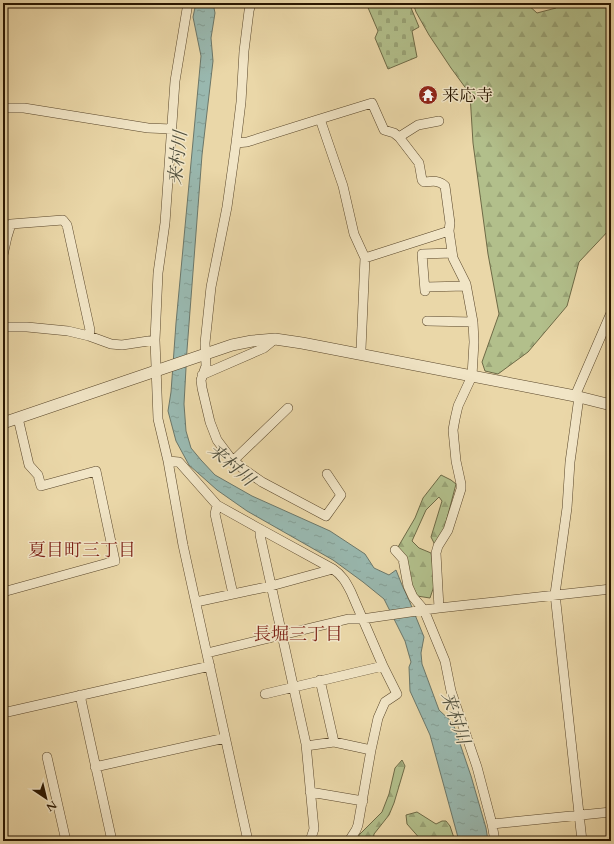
<svg xmlns="http://www.w3.org/2000/svg" width="614" height="844" font-family="Cardo,'Noto Serif JP',serif">
<defs>
<pattern id="forest-firs" width="22" height="20" patternUnits="userSpaceOnUse"><rect width="22" height="20" fill="#b2bf8b"/><path d="M5 1l3.5 6h-7zM16 11l3.5 6h-7z" fill="#99a376"/></pattern>
<pattern id="cemetery-stones" width="16" height="16" patternUnits="userSpaceOnUse"><rect width="16" height="16" fill="#b2bf8b"/><path d="M2 7V4a2 2 0 0 1 4 0v3zM10 15v-3a2 2 0 0 1 4 0v3z" fill="#99a376"/></pattern>
<pattern id="water-ripples" width="26" height="14" patternUnits="userSpaceOnUse"><rect width="26" height="14" fill="#99b8af"/><path d="M2 4q2-2 4 0t4 0M15 11q2-2 4 0t4 0" fill="none" stroke="#849d95"/></pattern>
</defs>
<rect width="100%" height="100%" fill="#ead7a8"/>
<filter id="stains"><feTurbulence type="fractalNoise" baseFrequency=".005" numOctaves="4"/><feColorMatrix values="0 0 0 0 .2 0 0 0 0 .09 0 0 0 0 .02 0 0 0 .5 -.17"/></filter>
<radialGradient id="worn" r=".72"><stop offset=".6" stop-color="#630" stop-opacity="0"/><stop offset="1" stop-color="#630" stop-opacity=".3"/></radialGradient>
<path fill="url(#forest-firs)" stroke="#6e6a46" d="M413,3H526L537,13L556,8L555,3H611V228L579,262L567,306L528,352L498,374L485,371L482,362L499,314L488,254L473,143L470,94L451,68L429,35L416,12Z
M441,475L451,480L456,484L444,530L435,545L431,537L442,501L439,497L426,510L412,541L419,548L431,553L435,580L433,589L430,598L417,596L411,588L398,547L415,518L423,498Z
M402,760L405,766L394,803L389,815L374,834L373,841H355L360,834L382,812L389,794L395,768Z
M417,812L436,824L442,821H446L450,826L455,841H422L407,824L406,815Z"/>
<path fill="url(#cemetery-stones)" stroke="#6e6a46" d="M366,3H409L419,27L412,31L417,57L388,69L375,38L378,31Z"/>
<path fill="url(#water-ripples)" stroke="#6c7769" d="M196,3H213L215,13L211,38L213,61L202,155L187,350L184,404L186,431L191,448L201,460L215,475L252,496L330,531L365,554L374,568L389,575L396,570L402,585L409,600L424,637L421,653L422,664L439,710L453,723L471,776L486,828L488,841H459L430,735L410,691L409,667L411,662L405,641L384,599L363,582L333,560L247,511L217,490L189,465L176,441L168,411L171,392L176,323L201,56L193,17Z"/>
<g fill="none" stroke-linecap="round" stroke-linejoin="round">
<defs>
<path id="minor" d="M188,3L175,81L165,223L158,273L155,340L158,419L168,461L183,545L248,841
M251,3L249,11L244,51L241,102L236,143L227,207L211,287L205,343L206,366L201,380L202,388L210,422L217,440L229,456L242,468L262,482L326,516L341,495L327,474
M3,108H24L148,128L172,129
M320,119L372,103L384,130L394,133L399,137L419,163L422,180L424,182C433,181 439,180 445,186L450,223L449,231L453,258L466,284L473,322L474,342L472,376L458,406L455,419L453,430L456,461L461,484V489L448,530L438,546L436,553L439,608
M399,137L418,125L439,121
M236,143L247,142L320,119L343,186L354,234L365,258L361,349L360,354
M3,255L7,237L11,224L63,220L67,225L90,330L89,336
M365,258L449,231
M425,287L466,286
M425,291L422,254L452,253
M427,321L473,322
M3,327H27L68,331L89,336L111,344L122,345L155,340
M202,375L264,348L275,339
M575,396L611,313
M579,397L570,462L567,508L555,594L582,841
M234,460L288,408
M168,461L179,462L217,505L260,529L333,569C342,575 346,582 351,592L383,666L397,694L385,702L378,718L371,750L358,825L356,830L349,841
M217,505L215,514L233,594
M260,529V535L306,744L314,829L310,841
M395,550L403,559L408,586L413,597L424,610L439,608L611,589
M3,592L115,561L96,471L41,486L38,475L29,465L18,418
M196,602L271,586L333,569
M207,653L348,619H362L424,610L445,661L451,691L477,767L492,824L495,841
M320,680L334,742
M265,694L383,666
M80,695L112,841
M3,713L210,666
M306,746L334,742L371,750
M47,757L66,841
M95,767L225,738
M310,792L363,801
M492,824L611,812"/>
<path id="tertiary" d="M3,423L232,345L252,341L275,339L302,343L575,396L611,405"/>
</defs>
<use href="#minor" stroke="#59462a" stroke-width="10"/>
<use href="#tertiary" stroke="#59462a" stroke-width="12"/>
<use href="#minor" stroke="#f1e5c6" stroke-width="9"/>
<use href="#tertiary" stroke="#f1e5c6" stroke-width="11"/>
</g>
<defs>
<symbol id="temple-disc" viewBox="-11 -11 22 22"><circle r="9.5" fill="#8f2418" stroke="#f1e5c6"/><path d="M0-6L5-2H3V0L6.5 2.5H4V6H1.5V3h-3V6H-4V2.5H-6.5L-3 0V-2H-5Z" fill="#fff"/></symbol>
</defs>
<g fill-rule="evenodd">
<use href="#temple-disc" x="417" y="84" width="22" height="22"/>
</g>
<g text-anchor="middle" dominant-baseline="central" stroke-width="3" stroke-linejoin="round" paint-order="stroke">
<g font-size="17" fill="#291600" stroke="#f1e5c6" text-anchor="start">
<text x="442" y="95">来応寺</text>
</g>
<g font-size="18" font-style="italic" fill="#504f3d" stroke="#f1e5c6">
<text transform="translate(178 158) rotate(-84)">来村川</text>
<text transform="translate(231 465) rotate(41)">来村川</text>
<text transform="translate(455 718) rotate(71)">来村川</text>
</g>
<g font-size="18" fill="#7a1f14" stroke="#f1e5c6">
<text x="82" y="550">夏目町三丁目</text>
<text x="298" y="634">長堀三丁目</text>
</g>
</g>
<rect width="614" height="844" fill="none" stroke="#ead7a8" stroke-width="16"/>
<rect x="4" y="4" width="606" height="836" fill="none" stroke="#291600" stroke-width="2"/>
<rect x="8" y="8" width="598" height="828" fill="none" stroke="#291600"/>
<g transform="translate(46 798) rotate(145)" stroke="#f1e5c6" stroke-width="3" paint-order="stroke">
<path d="M0-3L7 15L0 10L-7 15Z" fill="#291600"/>
<text y="-6" font-size="11" font-weight="bold" text-anchor="middle" fill="#291600">N</text>
</g>
<rect width="100%" height="100%" filter="url(#stains)"/>
<rect width="100%" height="100%" fill="url(#worn)"/>
</svg>
